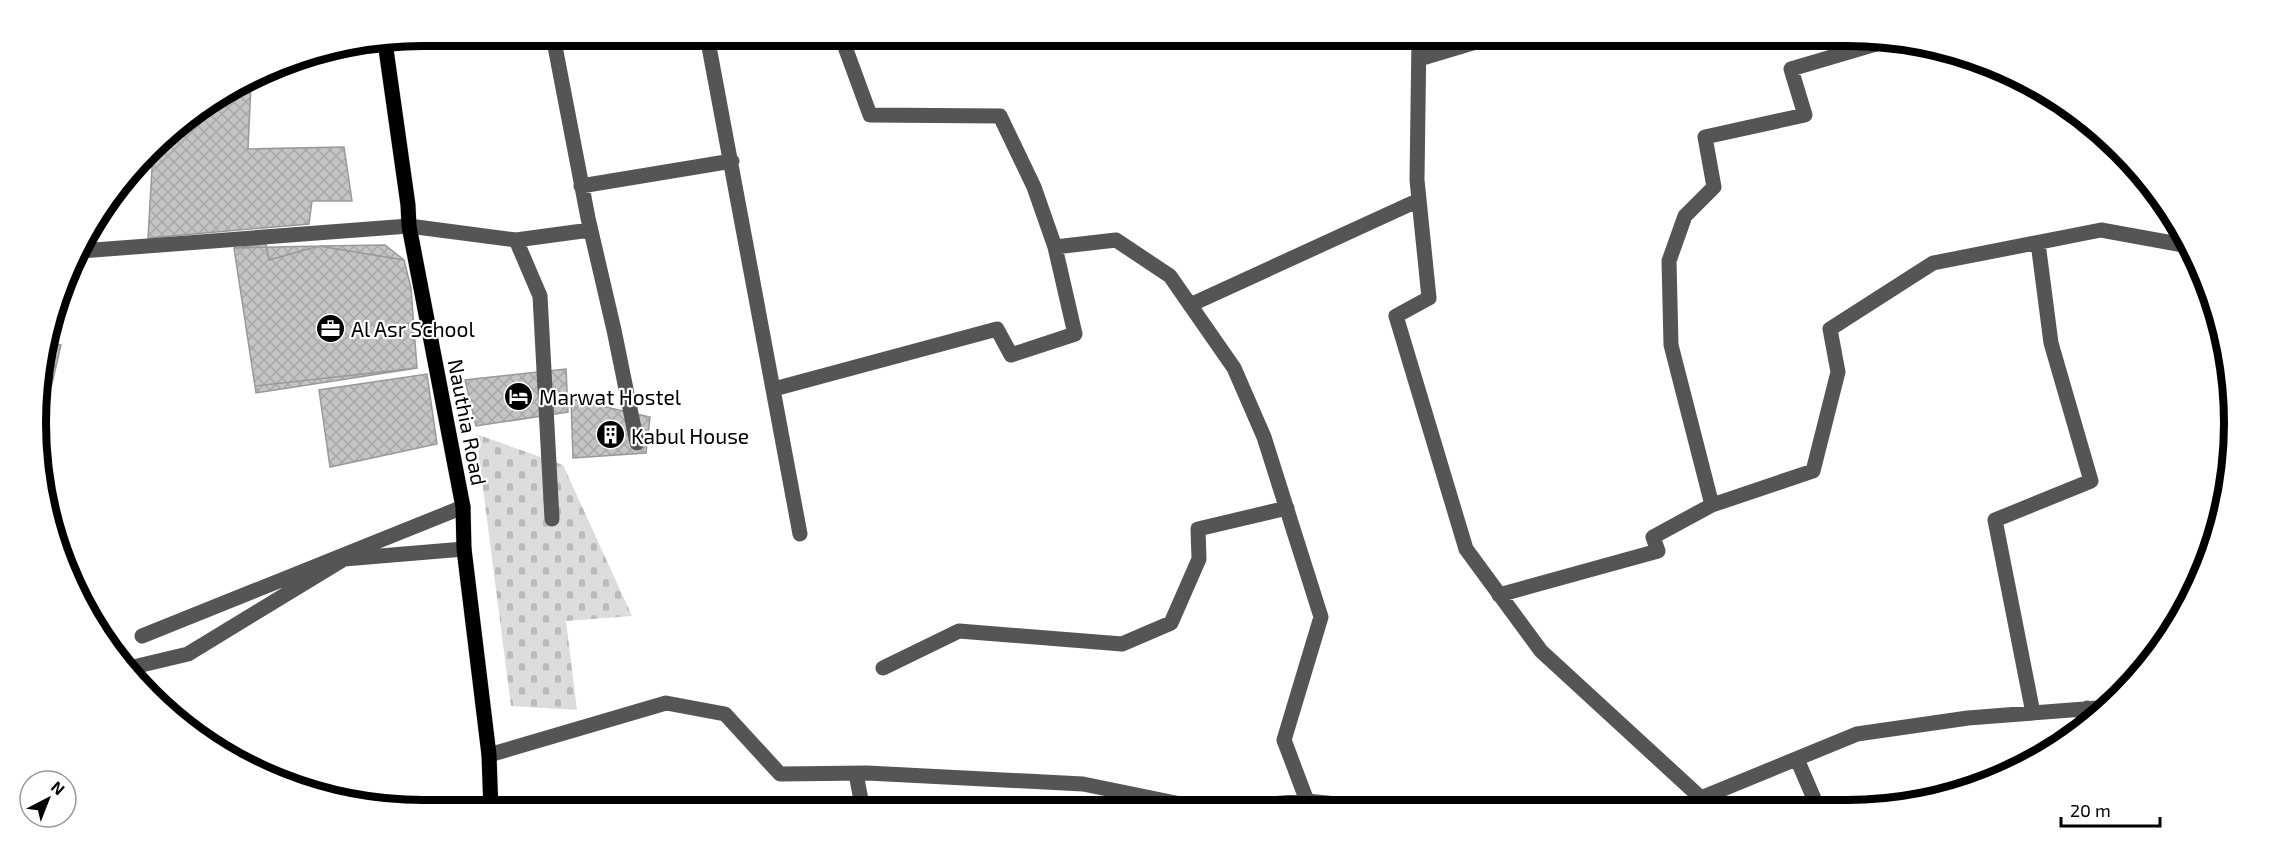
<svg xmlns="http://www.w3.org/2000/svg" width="2271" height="847" font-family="'Exo 2',sans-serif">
<defs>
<pattern id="cemetery-stones" width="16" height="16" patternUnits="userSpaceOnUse" patternTransform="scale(1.5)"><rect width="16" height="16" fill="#dcdcdc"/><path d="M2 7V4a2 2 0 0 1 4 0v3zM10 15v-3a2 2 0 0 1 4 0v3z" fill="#bbb"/></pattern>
<pattern id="building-cross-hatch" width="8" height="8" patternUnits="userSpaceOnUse" patternTransform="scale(1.5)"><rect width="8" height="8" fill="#c4c4c4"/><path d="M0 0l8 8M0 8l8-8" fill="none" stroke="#a7a7a7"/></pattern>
</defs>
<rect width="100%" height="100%" fill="#fff"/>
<path fill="url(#cemetery-stones)" d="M476,434L563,465L632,616L566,621L577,710L511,706Z"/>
<path fill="url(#building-cross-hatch)" stroke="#999" stroke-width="1.5" d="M251,84L248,149L344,147L352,201H312L309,224L148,238L153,151L168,132Z
M266,244L269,260L319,246L385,245L404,260L411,288L417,368L256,393L234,248Z
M319,246L404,260L411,288L417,368L255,386L234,248Z
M49,344L61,345L44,418H41L39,373Z
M566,369L568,412L476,426L465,380Z
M427,374L437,444L330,467L319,390Z
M571,399L650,417L646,453L573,458Z"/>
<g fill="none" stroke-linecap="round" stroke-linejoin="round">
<defs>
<path id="major" d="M385,42L408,205L409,226L463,507L464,549L489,755L491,811"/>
</defs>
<use href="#major" stroke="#dbdbdb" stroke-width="16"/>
<path stroke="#555" stroke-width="15" d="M553,36L588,218L614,330L637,443
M707,36L800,534
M841,36L870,115L1000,116L1034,187L1055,247L1116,240L1170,276L1234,368L1264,437L1321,617L1284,740L1307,801L1385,809
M1419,36L1417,180L1429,298L1396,316L1466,549L1541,651L1701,798L1703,808
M1419,59L1496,36
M581,186L732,161
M516,240L540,296L552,519
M81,251L409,226L516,240L590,230
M1190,305L1419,200
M774,389L997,329L1011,355L1075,334L1055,247
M1712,505L1813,471L1838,372L1830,329L1933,263L2101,230L2189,246
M1499,595L1658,551L1653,537L1712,505L1671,345L1669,261L1685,216L1714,187L1705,137L1805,115L1791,69L1886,41
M142,636L463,507
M129,668L188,654L344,559L464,549
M883,668L959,631L1122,644L1171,623L1199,559L1198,529L1287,508
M2087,708L2090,723
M2033,713L1995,520L2091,481L2051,343L2038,243
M489,755L666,703L725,714L780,774L867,773L1083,784L1205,809L1307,801
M1797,759L1818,808
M856,774L863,810
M1701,798L1857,734L1968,718L2110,707"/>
<use href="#major" stroke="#000" stroke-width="15"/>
</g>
<defs>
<symbol id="office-disc" viewBox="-11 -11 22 22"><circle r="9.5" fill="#000" stroke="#fff"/><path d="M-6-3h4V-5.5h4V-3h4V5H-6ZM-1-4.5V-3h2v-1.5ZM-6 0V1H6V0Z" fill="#fff"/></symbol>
<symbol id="hotel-disc" viewBox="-11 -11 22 22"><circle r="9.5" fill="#000" stroke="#fff"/><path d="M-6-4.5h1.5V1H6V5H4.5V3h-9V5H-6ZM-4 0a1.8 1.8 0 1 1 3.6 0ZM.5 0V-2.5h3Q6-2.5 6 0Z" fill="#fff"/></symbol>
<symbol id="building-disc" viewBox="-11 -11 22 22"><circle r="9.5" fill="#000" stroke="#fff"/><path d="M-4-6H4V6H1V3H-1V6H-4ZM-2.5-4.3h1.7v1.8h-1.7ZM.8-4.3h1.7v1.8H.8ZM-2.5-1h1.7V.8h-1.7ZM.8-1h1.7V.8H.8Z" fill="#fff"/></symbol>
</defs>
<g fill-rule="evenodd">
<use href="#office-disc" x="314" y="312" width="33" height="33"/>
<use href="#hotel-disc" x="502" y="380" width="33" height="33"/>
<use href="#building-disc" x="594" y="418" width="33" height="33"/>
</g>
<g text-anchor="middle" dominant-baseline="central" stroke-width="4.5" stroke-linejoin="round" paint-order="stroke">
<g font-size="21" fill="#000" stroke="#fff" text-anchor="start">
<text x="351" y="328">Al Asr School</text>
<text x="539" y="396">Marwat Hostel</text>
<text x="631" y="435">Kabul House</text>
</g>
<g font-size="21" fill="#000" stroke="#fff">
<text transform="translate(468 422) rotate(79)">Nauthia Road</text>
</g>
</g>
<path d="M0 0H2271V847H0ZM423 46H1847A377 377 0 0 1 2224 423V423A377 377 0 0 1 1847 800H423A377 377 0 0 1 46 423V423A377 377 0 0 1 423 46Z" fill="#fff" fill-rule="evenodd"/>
<path fill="none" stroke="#000" stroke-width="8" d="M423 46H1847A377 377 0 0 1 2224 423V423A377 377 0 0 1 1847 800H423A377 377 0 0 1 46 423V423A377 377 0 0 1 423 46Z"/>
<g transform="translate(48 799) rotate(42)"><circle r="28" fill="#ffffff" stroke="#999999" stroke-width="1.5"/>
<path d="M0-4.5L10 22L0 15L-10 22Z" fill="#000000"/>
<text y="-9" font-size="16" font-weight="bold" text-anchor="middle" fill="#000000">N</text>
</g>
<path d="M2061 817v9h99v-9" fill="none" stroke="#000000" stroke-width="3"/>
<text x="2070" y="817" font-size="18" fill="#000000" stroke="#ffffff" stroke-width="4.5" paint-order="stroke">20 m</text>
</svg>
